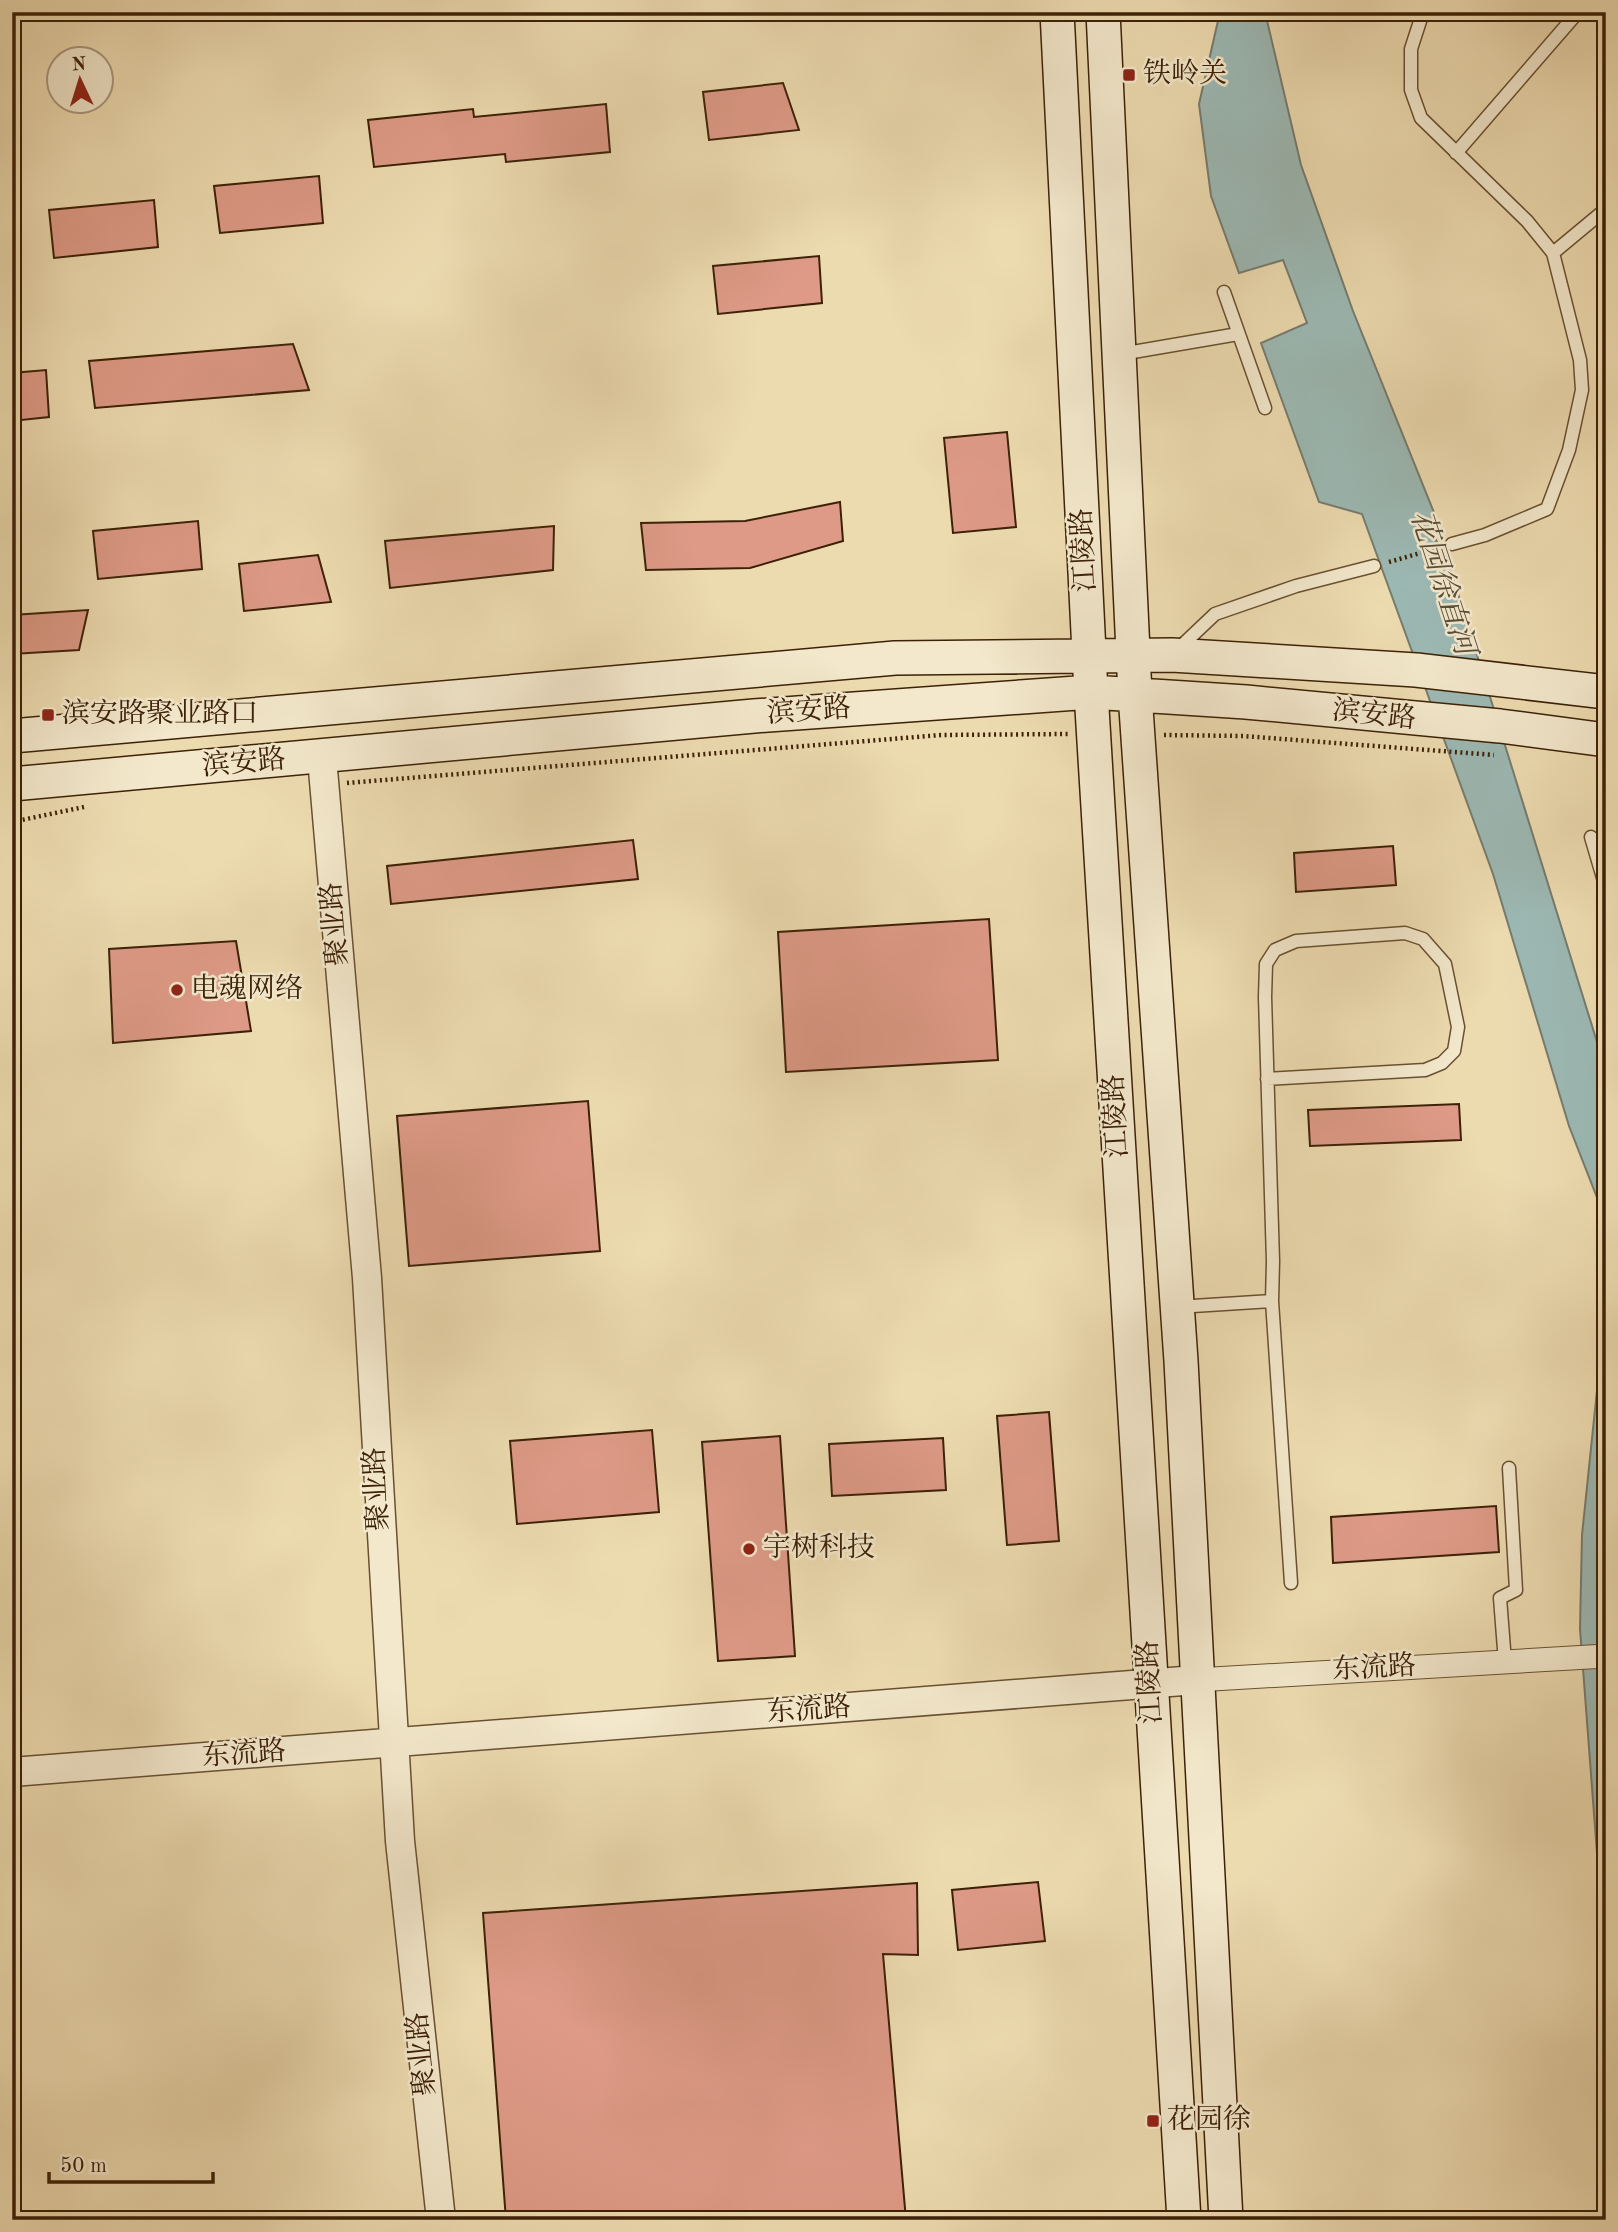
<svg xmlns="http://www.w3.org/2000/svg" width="1618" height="2232" font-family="'Old Standard TT','Noto Serif SC',serif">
<rect width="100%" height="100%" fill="#eddbb0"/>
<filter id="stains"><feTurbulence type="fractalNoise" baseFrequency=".00286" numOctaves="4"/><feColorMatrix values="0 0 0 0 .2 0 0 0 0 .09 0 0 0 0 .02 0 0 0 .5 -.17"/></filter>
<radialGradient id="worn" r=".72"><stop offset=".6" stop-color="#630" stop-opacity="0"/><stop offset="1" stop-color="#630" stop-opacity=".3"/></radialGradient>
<path fill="#9cb9b4" stroke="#767c6f" stroke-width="2" d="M1220,12H1265L1301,165L1353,311L1437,520L1432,532L1451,571L1606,1071V1972L1580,1629L1582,1535L1605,1313L1603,1213L1569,1126L1493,874L1362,514L1319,502L1261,343L1307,323L1283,260L1239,273L1211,196L1199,104Z"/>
<path fill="#de9a87" stroke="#3d2107" stroke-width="2" d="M783,83L799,130L709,140L703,92Z
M606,104L610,152L506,162L505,154L374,167L368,120L473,109L474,117Z
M319,176L323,223L220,233L214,186Z
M154,200L158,247L54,258L49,210Z
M819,256L822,303L718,314L713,266Z
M293,344L309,390L95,408L89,361Z
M46,370L49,417L12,421V373Z
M1007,432L1016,527L953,533L944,438Z
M840,502L843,541L750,568L646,570L641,523L745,521Z
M198,521L202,569L98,579L93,531Z
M554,526L553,570L390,588L385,541Z
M318,555L331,602L244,611L239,564Z
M88,610L79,650L12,654V615Z
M633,840L638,879L391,904L387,866Z
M1393,846L1396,885L1296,892L1294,853Z
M989,919L998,1060L786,1072L778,932Z
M236,941L251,1031L113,1043L109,949Z
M588,1101L600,1251L409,1266L397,1116Z
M1459,1104L1461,1140L1310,1146L1308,1110Z
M1049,1412L1059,1541L1007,1545L997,1416Z
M652,1430L659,1512L517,1524L510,1441Z
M780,1436L795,1656L718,1661L702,1442Z
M943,1438L946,1490L832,1496L829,1444Z
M1496,1506L1499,1552L1333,1563L1331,1517Z
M1038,1882L1045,1941L958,1950L952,1890Z
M917,1883L918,1955L883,1954L906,2220H506L483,1913Z"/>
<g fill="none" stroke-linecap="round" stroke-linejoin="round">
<defs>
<path id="service" d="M1423,12L1411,49V90L1421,118L1527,221L1553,253L1580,360L1582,390L1569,450L1547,509L1485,535L1452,544
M1456,153L1578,12
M1553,253L1606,209
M1224,292L1265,408
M1121,354L1238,334
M1176,651L1215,614L1296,586L1374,566
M1591,837L1606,888
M1267,1079L1425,1070L1442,1063L1454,1051L1458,1027L1445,964L1423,939L1405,933L1296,941L1275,950L1266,964L1265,997L1273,1261L1272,1301L1291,1583
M1177,1307L1272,1301
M1505,1662L1500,1598L1516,1590L1509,1468"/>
<path id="minor" d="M1196,1680L1606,1656"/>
<path id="tertiary" d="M322,758L367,1278L400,1841L441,2220
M12,1772L1196,1680"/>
<path id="secondary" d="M1057,12L1091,692L1184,2220
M1103,12L1135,694L1181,1361L1226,2220
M12,736L895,658L1172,655L1416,670L1606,692
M12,784L754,716L1091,692L1246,702L1500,726L1606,740"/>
</defs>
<use href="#service" stroke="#695031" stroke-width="15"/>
<use href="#minor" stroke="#695031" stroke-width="25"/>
<use href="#tertiary" stroke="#695031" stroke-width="31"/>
<use href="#secondary" stroke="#3d2107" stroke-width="36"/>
<path stroke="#3d2107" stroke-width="4.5" stroke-dasharray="2 3.5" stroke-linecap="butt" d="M1389,562L1438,548
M1164,735L1243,736L1494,755
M347,783L941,735L1068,734
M12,822L84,807"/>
<use href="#service" stroke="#f3e8cc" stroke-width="12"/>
<use href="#minor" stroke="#f3e8cc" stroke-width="23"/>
<use href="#tertiary" stroke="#f3e8cc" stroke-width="28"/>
<use href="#secondary" stroke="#f3e8cc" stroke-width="33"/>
</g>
<g fill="#8f2418" stroke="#f3e8cc" stroke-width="2.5">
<rect x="1122" y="68" width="14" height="14" rx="3.5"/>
<rect x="41" y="708" width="14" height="14" rx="3.5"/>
<circle cx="177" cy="990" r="7"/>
<circle cx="749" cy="1549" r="7"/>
<rect x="1146" y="2114" width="14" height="14" rx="3.5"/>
</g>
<g text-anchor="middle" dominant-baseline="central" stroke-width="5" stroke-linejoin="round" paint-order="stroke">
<g font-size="28" fill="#3d2107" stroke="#f3e8cc" text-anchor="start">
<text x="1143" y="75">铁岭关</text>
<text x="62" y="715">滨安路聚业路口</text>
<text x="191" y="990">电魂网络</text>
<text x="763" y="1549">宇树科技</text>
<text x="1167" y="2121">花园徐</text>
</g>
<g font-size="28" fill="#3d2107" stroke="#f3e8cc">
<text transform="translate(1085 550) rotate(-93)">江陵路</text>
<text transform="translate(809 712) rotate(-4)">滨安路</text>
<text transform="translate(1374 716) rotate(6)">滨安路</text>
<text transform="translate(244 764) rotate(-5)">滨安路</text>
<text transform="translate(336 924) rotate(-95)">聚业路</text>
<text transform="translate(1117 1116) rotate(-93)">江陵路</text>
<text transform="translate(378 1489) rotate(-93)">聚业路</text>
<text transform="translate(1374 1669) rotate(-3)">东流路</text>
<text transform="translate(1151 1682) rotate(-93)">江陵路</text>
<text transform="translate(809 1711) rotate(-4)">东流路</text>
<text transform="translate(244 1755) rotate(-4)">东流路</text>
<text transform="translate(423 2054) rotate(-96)">聚业路</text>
</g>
<g font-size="30" font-style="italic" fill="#5a4f3b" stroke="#f3e8cc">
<text transform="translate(1442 583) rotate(72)">花园徐直河</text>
</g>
</g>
<rect width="1618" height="2232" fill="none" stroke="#eddbb0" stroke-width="42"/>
<rect x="14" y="14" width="1590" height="2204" fill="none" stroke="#3d2107" stroke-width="3.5"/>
<rect x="21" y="21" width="1576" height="2190" fill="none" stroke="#3d2107" stroke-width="2"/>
<g transform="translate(80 80) rotate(356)"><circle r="33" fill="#f3e8cc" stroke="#aa987d" stroke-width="2"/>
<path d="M0-5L12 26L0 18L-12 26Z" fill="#8f2418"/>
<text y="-10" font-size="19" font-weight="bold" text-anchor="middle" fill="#3d2107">N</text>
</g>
<path d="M49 2172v10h164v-10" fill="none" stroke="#3d2107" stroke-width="3.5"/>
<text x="60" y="2172" font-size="21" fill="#3d2107" stroke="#f3e8cc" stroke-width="5" paint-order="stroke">50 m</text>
<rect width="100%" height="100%" filter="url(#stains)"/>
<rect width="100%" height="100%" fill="url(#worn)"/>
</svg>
